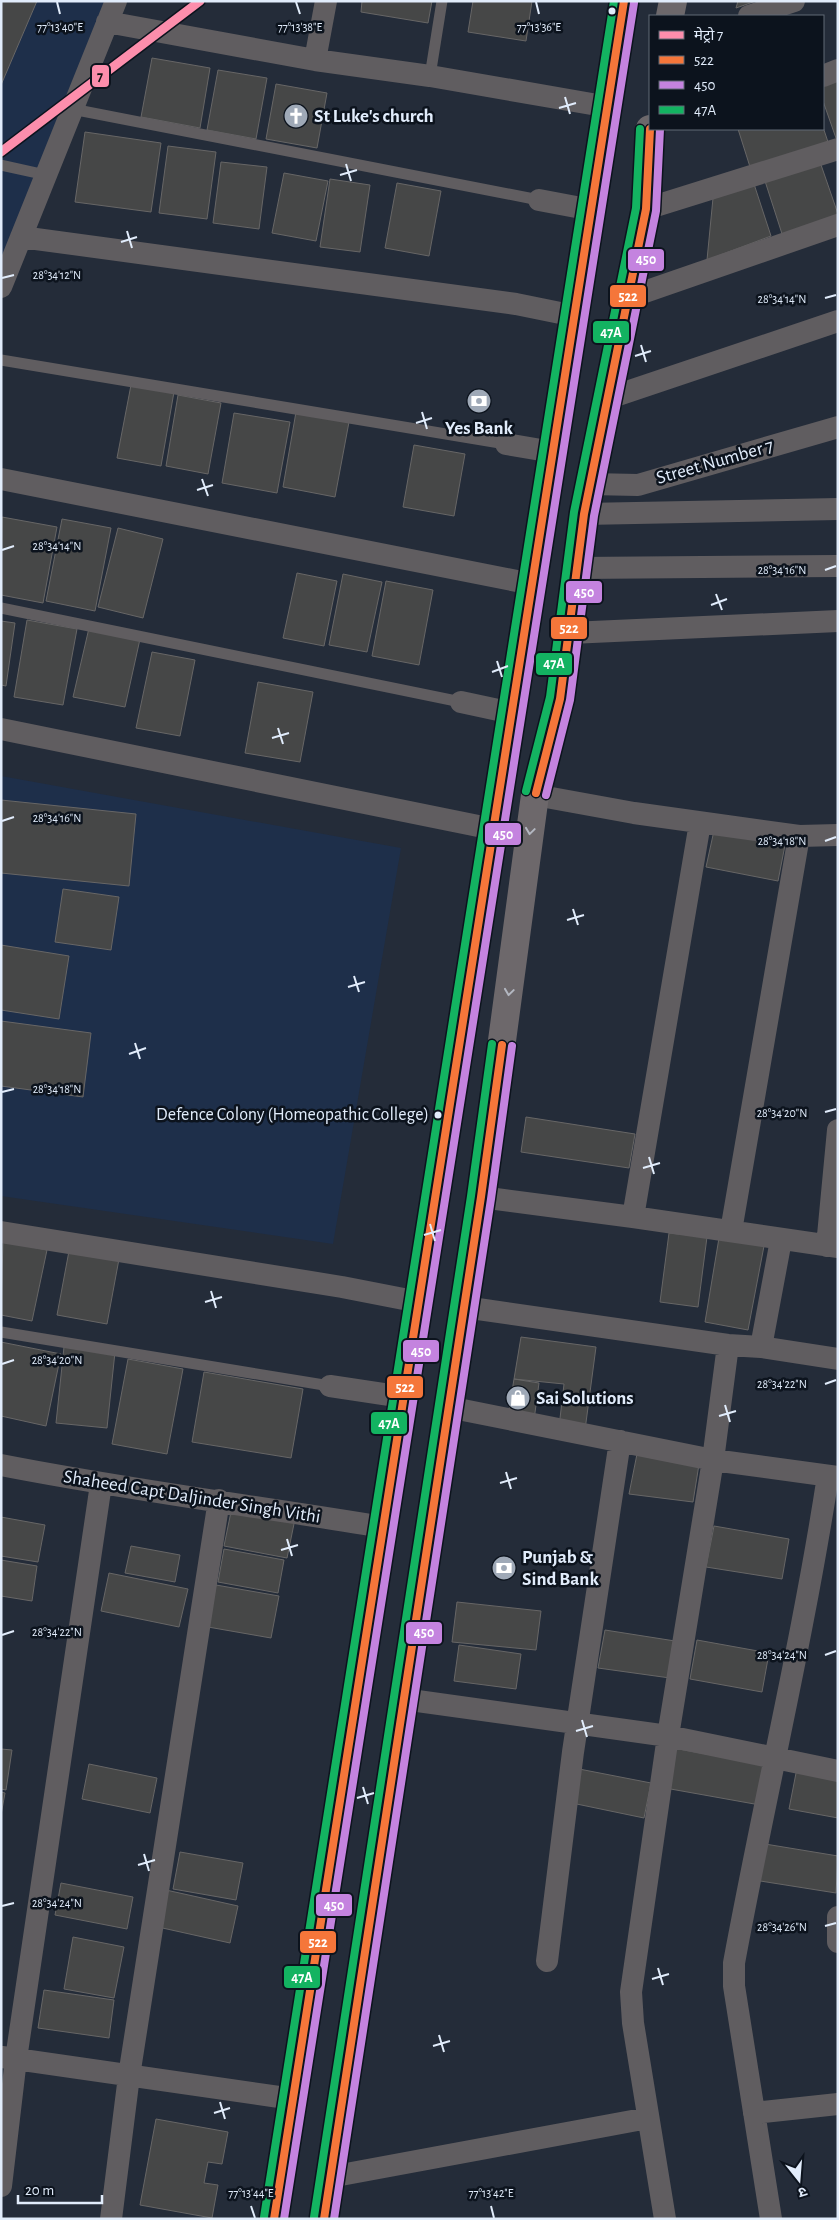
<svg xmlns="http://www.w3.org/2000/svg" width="839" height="2220" font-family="'Alegreya Sans','Noto Sans Devanagari',sans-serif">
<rect width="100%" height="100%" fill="#242c39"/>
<path fill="#1e2f4a" d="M1,1H116L1,287Z
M1,776L401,848L333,1244L1,1196Z"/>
<path fill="#464747" stroke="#676666" d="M1,1H37L1,85Z
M362,1H432L428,23L361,12Z
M473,1H532L526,41L468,32Z
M738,1H756L736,8Z
M152,58L210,68L200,128L141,117Z
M218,70L267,78L256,139L207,130Z
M838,75V141H837L823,101V80Z
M276,84L327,93L317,148L266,139Z
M823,127L829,145L751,170L738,129H823Z
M85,132L161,143L151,212L75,202Z
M168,146L216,152L207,219L159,213Z
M819,159L838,214L784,240L764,178Z
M221,162L267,167L259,229L213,223Z
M284,173L328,181L316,241L272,233Z
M330,179L370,185L360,252L320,247Z
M397,183L441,191L429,256L385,248Z
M754,184L771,236L707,260L713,198Z
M131,385L174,392L161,466L117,458Z
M178,395L221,403L208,474L166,466Z
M296,412L349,422L335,497L283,487Z
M234,413L290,422L277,493L222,483Z
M414,445L465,454L454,516L403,507Z
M2,517L57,527L43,603L1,595Z
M62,519L111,528L95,611L46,601Z
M118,528L163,539L143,618L98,607Z
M297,573L337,581L324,646L283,638Z
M343,574L382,582L367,652L329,645Z
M386,581L433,590L419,665L372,656Z
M27,620L77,629L63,705L14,697Z
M1,621L15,623L6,686L1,685Z
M89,628L140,639L125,707L73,697Z
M152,652L195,660L180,736L136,728Z
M258,682L313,692L300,762L245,753Z
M1,800L136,814L129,886L1,873Z
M715,826L786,840L778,881L706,867Z
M63,889L119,897L111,950L55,942Z
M1,945L69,956L59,1019L1,1010Z
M1,1021L91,1033L83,1097L1,1086Z
M526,1117L635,1134L629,1168L521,1152Z
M669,1233L707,1237L698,1307L660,1302Z
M719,1238L764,1246L748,1330L705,1322Z
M3,1241L47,1250L32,1321L1,1315Z
M69,1251L119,1259L107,1324L57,1315Z
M521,1337L596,1347L585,1430L559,1427L564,1384L514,1379Z
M1,1342L61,1354L46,1426L1,1416Z
M64,1347L115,1352L107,1428L56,1423Z
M128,1359L183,1369L167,1454L112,1444Z
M204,1372L303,1389L291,1458L192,1442Z
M514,1379L539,1383L534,1420L508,1416Z
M638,1449L700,1458L693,1502L629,1494Z
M232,1507L295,1519L287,1558L224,1546Z
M1,1517L45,1525L38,1562L1,1556Z
M714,1526L789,1539L782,1579L706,1567Z
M131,1546L180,1555L175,1582L125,1573Z
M224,1549L284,1560L278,1593L218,1582Z
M1,1560L37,1566L32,1601L1,1596Z
M109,1573L188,1589L179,1627L101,1611Z
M216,1585L279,1596L271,1638L208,1627Z
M457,1602L541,1611L536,1650L452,1642Z
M605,1630L675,1641L670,1678L598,1668Z
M697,1640L769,1653L762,1692L690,1679Z
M459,1645L521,1654L516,1689L454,1681Z
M673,1748L767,1765L760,1805L665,1788Z
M1,1749L12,1750L6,1790L1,1789Z
M89,1764L157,1778L150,1813L82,1799Z
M574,1768L651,1783L644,1818L567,1802Z
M797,1768L838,1776V1818L789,1809Z
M1,1792L5,1793L1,1815Z
M759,1843L838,1856L836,1893L754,1880Z
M180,1852L243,1863L236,1900L173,1889Z
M61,1883L133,1897L127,1929L55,1915Z
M166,1890L238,1906L230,1943L158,1927Z
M73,1937L124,1947L114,1998L64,1989Z
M44,1990L114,2000L109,2038L38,2028Z
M156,2119L228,2132L222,2164L208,2162L204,2183L218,2185L212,2218L140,2205Z"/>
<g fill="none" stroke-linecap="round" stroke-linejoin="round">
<path stroke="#605d60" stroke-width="11" d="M430,76L442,1
M72,109L539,200
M1,165L46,175
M1,360L506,444
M1,608L461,702
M1,1332L330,1386"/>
<path stroke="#605d60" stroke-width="22" d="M749,16L794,1
M107,22L315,60L430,76L609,107
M315,60L326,1
M823,76L838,70
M539,200L592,210
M646,209L838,149
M21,237L516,304L575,316
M1,287L116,1
M630,297L838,225
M609,398L838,321
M506,444L553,452
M1,479L532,584
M590,484L638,485L838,427
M584,514L838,509
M578,568L838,566
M570,633L838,621
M461,702L512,713
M1,729L493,829
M535,795L634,813L799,836L838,835
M481,1197L633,1217L838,1247
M633,1217L700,823
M731,1231L799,836
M1,1232L342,1287L419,1302
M827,1246L838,1130
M464,1307L728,1345L761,1347L838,1359
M761,1347L781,1240
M330,1386L403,1397
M448,1407L713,1460L838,1477
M1,1465C128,1490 256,1506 383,1527
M403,1699L668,1736L838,1771
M838,1917V1942
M547,1961L573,1752L620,1441
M2,2057L293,2099
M754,2113L838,2104
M330,2177L648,2118
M1,2186L16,2059L101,1484
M111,2219L129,2076L219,1500
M665,2219L633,2023L631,1992L668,1736L713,1460L728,1345
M771,2219L734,1986V1963C764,1800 803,1639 828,1476"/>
<path stroke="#6d686b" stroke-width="28" d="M670,16L673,1
M274,2219L624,1
M324,2219L481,1197L535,795L560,699L584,514L646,209L650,129"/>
<defs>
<path id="bus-1" d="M536,793L560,699L584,514L646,209L650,129
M274,2219L624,1
M324,2219L481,1197L502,1045"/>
<path id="bus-2" d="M546,795L570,700L594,516L656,211L660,129
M284,2219L634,3
M334,2219L491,1199L512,1046"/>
<path id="bus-3" d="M526,791L550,697L574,512L636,208L640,129
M264,2217L614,1
M314,2217L471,1196L492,1044"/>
</defs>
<use href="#bus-1" stroke="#0c131d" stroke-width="11"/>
<use href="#bus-2" stroke="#0c131d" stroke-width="11"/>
<use href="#bus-3" stroke="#0c131d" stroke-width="11"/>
<use href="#bus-1" stroke="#f5763a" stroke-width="8"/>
<use href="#bus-2" stroke="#c483df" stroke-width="8"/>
<use href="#bus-3" stroke="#13b361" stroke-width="8"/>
<defs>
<path id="metro-1" d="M1,152L200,1"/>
</defs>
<use href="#metro-1" stroke="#0c131d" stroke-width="12"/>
<use href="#metro-1" stroke="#fc8eac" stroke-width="9"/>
</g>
<defs><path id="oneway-chevron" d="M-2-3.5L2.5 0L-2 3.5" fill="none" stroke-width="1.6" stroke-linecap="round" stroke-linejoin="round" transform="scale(1.25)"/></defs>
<g stroke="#b3b7c1">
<use href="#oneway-chevron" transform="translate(530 831) rotate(98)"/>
<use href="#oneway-chevron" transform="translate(509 992) rotate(98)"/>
</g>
<path fill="none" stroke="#e1ecfb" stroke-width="2" d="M57,2L60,14M296,2L300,14M536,2L539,14M565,97L570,114M559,108L576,103M346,164L351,181M340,175L357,170M127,231L132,248M121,242L137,237M2,278L14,275M825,298L836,295M641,345L646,362M635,356L651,351M422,412L427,429M416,423L432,418M202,479L208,496M197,490L213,485M2,550L14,546M825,570L836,566M716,594L722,610M711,605L727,599M497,661L502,677M492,672L508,666M278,728L283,744M272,738L289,733M2,821L14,817M825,841L836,837M573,909L578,925M567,920L584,915M354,976L359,992M348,987L365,982M135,1043L140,1059M129,1054L146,1048M2,1092L14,1089M825,1112L836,1109M649,1157L654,1174M643,1168L660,1163M430,1224L435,1241M424,1235L441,1230M211,1291L216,1308M205,1302L222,1297M2,1364L14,1360M825,1384L836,1380M725,1405L730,1422M719,1416L736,1411M506,1472L511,1489M500,1483L517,1478M287,1539L292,1556M281,1550L298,1545M2,1635L14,1631M825,1655L836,1651M582,1720L587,1737M576,1731L593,1726M363,1787L368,1804M357,1798L374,1793M144,1854L149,1871M138,1865L155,1860M2,1906L14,1903M825,1926L836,1923M658,1968L663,1985M652,1979L669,1974M439,2035L444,2052M433,2046L450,2041M220,2102L225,2119M214,2113L230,2108M251,2206L255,2218M491,2206L494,2218"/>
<defs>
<symbol id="church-disc" viewBox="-11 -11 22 22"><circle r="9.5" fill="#9fa9b7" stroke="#0c131d"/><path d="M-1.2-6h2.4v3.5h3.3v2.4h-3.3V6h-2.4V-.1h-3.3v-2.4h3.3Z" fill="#fff"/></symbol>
<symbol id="bank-disc" viewBox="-11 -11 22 22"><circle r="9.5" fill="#9fa9b7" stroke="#0c131d"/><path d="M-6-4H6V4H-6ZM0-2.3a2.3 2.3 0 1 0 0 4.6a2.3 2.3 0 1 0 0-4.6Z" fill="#fff"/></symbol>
<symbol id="shop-disc" viewBox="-11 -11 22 22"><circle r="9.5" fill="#9fa9b7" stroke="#0c131d"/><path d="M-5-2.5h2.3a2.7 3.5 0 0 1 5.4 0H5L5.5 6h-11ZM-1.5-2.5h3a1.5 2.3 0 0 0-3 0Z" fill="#fff"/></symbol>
</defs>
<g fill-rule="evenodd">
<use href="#church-disc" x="282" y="102" width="28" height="28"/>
<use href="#bank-disc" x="465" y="387" width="28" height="28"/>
<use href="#shop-disc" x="504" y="1384" width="28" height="28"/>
<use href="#bank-disc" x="490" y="1554" width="28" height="28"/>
</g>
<g fill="#e1ecfb" stroke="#0c131d" stroke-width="2">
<circle cx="612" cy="11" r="4.5"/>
<circle cx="438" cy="1115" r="4.5"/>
</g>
<g text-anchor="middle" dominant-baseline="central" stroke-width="5" stroke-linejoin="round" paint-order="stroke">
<g font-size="18" fill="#e1ecfb" stroke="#0c131d" text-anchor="end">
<text x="429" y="1115">Defence Colony (Homeopathic College)</text>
</g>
<g font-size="19" font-weight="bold" fill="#e1ecfb" stroke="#0c131d" text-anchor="start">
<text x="314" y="116">St Luke's church</text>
<text x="479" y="428" text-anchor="middle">Yes Bank</text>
<text x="536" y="1398">Sai Solutions</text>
<text x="522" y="1557">Punjab &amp;<tspan x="522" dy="22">Sind Bank</tspan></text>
</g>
<g font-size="19" fill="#e1ecfb" stroke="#0c131d">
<text transform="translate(715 462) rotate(-16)">Street Number 7</text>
<text transform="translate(192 1497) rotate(9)">Shaheed Capt Daljinder Singh Vithi</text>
</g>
</g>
<g font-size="12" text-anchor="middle" fill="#e1ecfb" stroke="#0c131d" stroke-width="5" stroke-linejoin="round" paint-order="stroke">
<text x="60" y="31">77°13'40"E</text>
<text x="300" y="31">77°13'38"E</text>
<text x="539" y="31">77°13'36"E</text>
<text x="57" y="279">28°34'12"N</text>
<text x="782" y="303">28°34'14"N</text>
<text x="57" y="550">28°34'14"N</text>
<text x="782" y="574">28°34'16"N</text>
<text x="57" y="822">28°34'16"N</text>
<text x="782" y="845">28°34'18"N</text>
<text x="57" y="1093">28°34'18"N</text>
<text x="782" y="1117">28°34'20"N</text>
<text x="57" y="1364">28°34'20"N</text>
<text x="782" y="1388">28°34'22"N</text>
<text x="57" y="1636">28°34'22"N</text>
<text x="782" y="1659">28°34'24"N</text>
<text x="57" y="1907">28°34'24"N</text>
<text x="782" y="1931">28°34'26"N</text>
<text x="251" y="2197">77°13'44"E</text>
<text x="491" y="2197">77°13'42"E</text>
</g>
<g stroke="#0c131d" stroke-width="2">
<rect x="91" y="64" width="19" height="24" rx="5" fill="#fc8eac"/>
<rect x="627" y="248" width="38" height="24" rx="5" fill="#c483df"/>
<rect x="609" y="284" width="38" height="24" rx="5" fill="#f5763a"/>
<rect x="592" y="320" width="38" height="24" rx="5" fill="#13b361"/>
<rect x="565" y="580" width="38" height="24" rx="5" fill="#c483df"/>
<rect x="550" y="616" width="38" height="24" rx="5" fill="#f5763a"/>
<rect x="535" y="652" width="38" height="24" rx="5" fill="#13b361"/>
<rect x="484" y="822" width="38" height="24" rx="5" fill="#c483df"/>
<rect x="402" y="1339" width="38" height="24" rx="5" fill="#c483df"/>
<rect x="386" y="1375" width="38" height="24" rx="5" fill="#f5763a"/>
<rect x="370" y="1411" width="38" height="24" rx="5" fill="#13b361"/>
<rect x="405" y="1621" width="38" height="24" rx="5" fill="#c483df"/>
<rect x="315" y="1893" width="38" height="24" rx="5" fill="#c483df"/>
<rect x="299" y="1930" width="38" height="24" rx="5" fill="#f5763a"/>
<rect x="283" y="1965" width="38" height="24" rx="5" fill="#13b361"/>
</g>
<g font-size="14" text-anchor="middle" font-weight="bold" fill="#fff">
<text x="646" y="264">450</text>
<text x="628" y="301">522</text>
<text x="611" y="337">47A</text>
<text x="584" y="597">450</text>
<text x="569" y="633">522</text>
<text x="554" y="668">47A</text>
<text x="503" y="839">450</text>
<text x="421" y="1356">450</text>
<text x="405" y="1392">522</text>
<text x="389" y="1428">47A</text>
<text x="424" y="1637">450</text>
<text x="334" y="1910">450</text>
<text x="318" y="1947">522</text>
<text x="302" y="1982">47A</text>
</g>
<g font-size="14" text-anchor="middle" font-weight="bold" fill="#111">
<text x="100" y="81">7</text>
</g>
<rect width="839" height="2220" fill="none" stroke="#e1ecfb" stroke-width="5"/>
<rect x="649" y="15" width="175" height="115" fill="#0c131d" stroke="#616a76"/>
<rect x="659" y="31" width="25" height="8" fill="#fc8eac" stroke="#616a76"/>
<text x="694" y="40" font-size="15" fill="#e1ecfb">मेट्रो 7</text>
<rect x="659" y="56" width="25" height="8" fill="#f5763a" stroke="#616a76"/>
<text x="694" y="65" font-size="15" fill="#e1ecfb">522</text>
<rect x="659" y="81" width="25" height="8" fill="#c483df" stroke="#616a76"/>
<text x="694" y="90" font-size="15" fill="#e1ecfb">450</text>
<rect x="659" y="106" width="25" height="8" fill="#13b361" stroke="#616a76"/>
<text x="694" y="115" font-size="15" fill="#e1ecfb">47A</text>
<g transform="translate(799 2180) rotate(163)" stroke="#0c131d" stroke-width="4" paint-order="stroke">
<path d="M0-4L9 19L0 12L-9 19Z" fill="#e1ecfb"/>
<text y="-8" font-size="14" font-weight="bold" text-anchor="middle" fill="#e1ecfb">उ</text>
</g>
<path d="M18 2195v8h84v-8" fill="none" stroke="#e1ecfb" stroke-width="2.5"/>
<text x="25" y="2195" font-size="15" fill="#e1ecfb" stroke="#0c131d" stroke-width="4" paint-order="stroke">20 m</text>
</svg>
